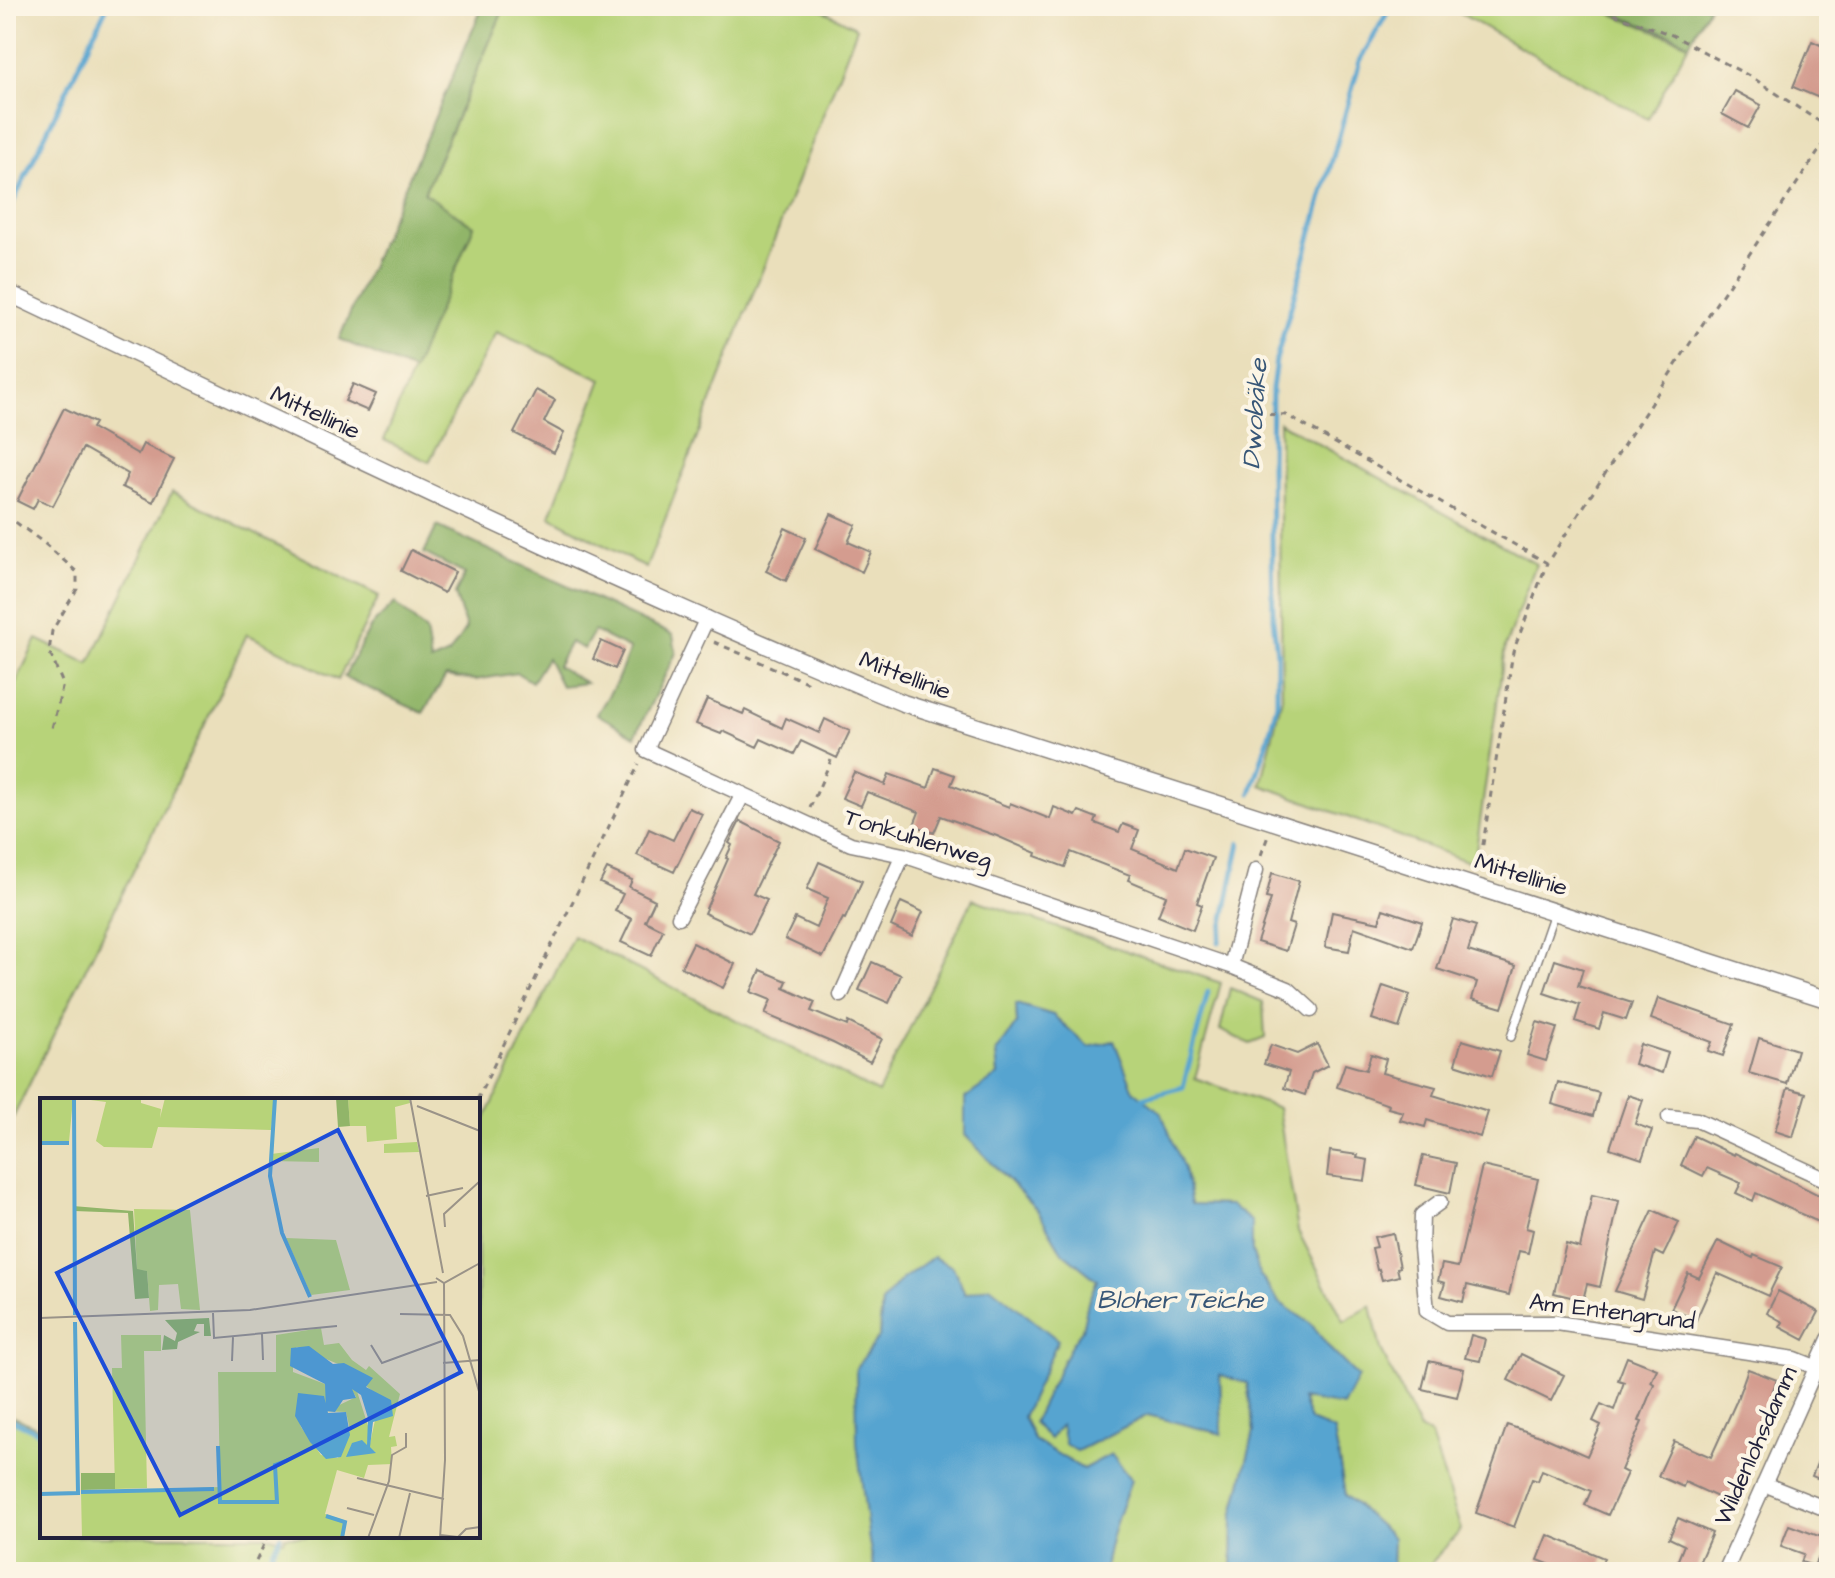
<svg xmlns="http://www.w3.org/2000/svg" width="1835" height="1578" font-family="'Architects Daughter',sans-serif">
<rect width="100%" height="100%" fill="#fcf5e5"/>
<filter id="ink" filterUnits="userSpaceOnUse"><feTurbulence type="fractalNoise" baseFrequency=".0125" numOctaves="2"/><feDisplacementMap in="SourceGraphic" scale="16" xChannelSelector="R" yChannelSelector="G"/><feConvolveMatrix kernelMatrix="1 2 1 2 8 2 1 2 1" color-interpolation-filters="sRGB"/></filter>
<filter id="wash" filterUnits="userSpaceOnUse"><feTurbulence type="fractalNoise" baseFrequency=".006" numOctaves="4" result="noise"/><feDisplacementMap in="SourceGraphic" scale="32" xChannelSelector="R" yChannelSelector="G"/><feGaussianBlur stdDeviation="1.8" result="paint"/><feColorMatrix in="noise" values="0 0 0 0 0 0 0 0 0 0 0 0 0 0 0 0 0 1.4 0 .05"/><feComposite in="paint" operator="in"/></filter>
<g filter="url(#wash)">
<rect width="100%" height="100%" fill="#eadfbb"/>
<path fill="#b7d379" stroke="#6c7a5a" stroke-width="2" d="M505,6H815L857,28L646,568L550,516L602,379L496,332L429,462L384,440L473,226L424,194Z
M1447,6H1591L1689,44L1648,119Z
M1279,422L1536,564L1505,647L1474,864L1261,785L1282,697Z
M172,492L379,596L338,680L247,634L206,722L6,1132V703L37,639L89,664Z
M973,899L1221,983L1195,1078L1278,1108L1298,1231L1344,1321L1371,1306L1381,1350L1420,1430L1431,1436L1461,1530L1423,1572H1392L1393,1538L1345,1495L1334,1431L1310,1421L1302,1398L1358,1377L1330,1349L1311,1324L1279,1302L1260,1275L1252,1252V1222L1231,1205L1191,1204L1184,1169L1134,1091L1114,1041L1089,1047L1053,1015L1016,1004L1017,1023L996,1053L998,1075L965,1135L1038,1211L1062,1252L1097,1280L1088,1302L1082,1330L1071,1345L1033,1423L1061,1424L1077,1451L1148,1415L1222,1434L1220,1375L1247,1383L1254,1432L1233,1517L1232,1572H1105C1108,1540 1120,1510 1131,1480L1111,1455L1083,1469L1034,1440L953,1267L882,1302L879,1337L856,1368L858,1443L869,1541L875,1572H6V1413L42,1430V1536H271L283,1540L285,1536H478V1134L573,936L878,1093Z
M1230,988L1263,1002L1265,1038L1250,1044L1220,1030Z"/>
<path fill="#91b569" stroke="#5a6c52" stroke-width="2" d="M483,6H505L424,193L474,226L413,371L339,339Z
M1591,6H1709L1689,44L1672,35Z
M437,526L673,635L676,653L635,736L597,714L616,683L630,649L594,631L584,649L570,642L557,666L586,683L561,686L547,658L532,682L517,673L475,680L446,676L423,713L344,677L371,626L395,603L426,631L431,662L449,654L466,628L455,594L465,574L424,553Z"/>
<path fill="#56a4d0" stroke="#3c6386" stroke-width="2" d="M1016,1004L1053,1015L1089,1047L1114,1041L1134,1091L1161,1112L1184,1169L1191,1204L1231,1205L1252,1222V1252L1260,1275L1279,1302L1311,1324L1330,1349L1358,1377L1343,1406L1302,1399L1310,1421L1334,1431L1345,1495L1393,1538L1392,1572H1232L1233,1517L1254,1432L1247,1383L1220,1375L1222,1434L1148,1415L1077,1451L1065,1444L1061,1425L1050,1439L1033,1423L1071,1345L1082,1330L1088,1302L1097,1280L1062,1252L1038,1211L965,1135V1098L998,1075L996,1053L1017,1023Z
M933,1257L953,1267L965,1294L990,1286L1058,1340L1023,1417L1034,1440L1083,1469L1111,1454L1131,1480C1120,1510 1108,1540 1105,1572H875L869,1541L857,1443L856,1368L879,1337L882,1302L901,1280Z"/>
<g fill="none" stroke-linecap="round" stroke-linejoin="round">
<path stroke="#56a4d0" stroke-width="5" d="M6,217L107,6
M1251,793L1269,736L1277,703V653L1273,619L1271,461L1272,389L1276,360L1360,61L1391,6
M1219,942L1240,843
M1143,1098L1183,1087L1208,992
M6,1417L42,1434
M263,1572L280,1536
M623,1572L624,1570L643,1572"/>
</g>
<g id="blocks">
<path fill="#d49c8f" d="M1812,41L1829,49V102L1793,87Z
M1735,91L1761,105L1748,128L1722,114Z
M353,384L376,394L368,411L345,401Z
M536,390L555,400L544,422L564,433L554,453L514,433Z
M64,408L95,423L92,428L138,454L143,444L174,459L153,502L122,487L128,474L83,448L53,506L38,499L33,509L17,501Z
M831,514L856,525L848,542L871,552L862,572L815,549Z
M785,528L806,538L786,581L766,571Z
M411,550L455,572L444,593L401,571Z
M601,641L623,651L615,669L593,659Z
M707,699L743,714L745,710L782,728L786,718L819,733L825,719L850,731L837,758L801,741L794,754L761,739L757,747L723,731L721,734L696,724Z
M935,768L955,775L951,785L1009,807L1010,803L1050,819L1054,807L1076,816L1079,811L1097,818L1095,823L1119,832L1123,824L1139,830L1132,849L1178,868L1185,848L1213,858L1197,903L1202,905L1193,930L1158,916L1166,896L1128,880L1130,875L1071,852L1065,867L1035,856L1036,853L997,836L941,816L934,833L914,825L919,812L867,792L861,806L842,798L854,772L885,785L889,774L928,788Z
M689,808L702,814L674,872L637,855L649,829L673,840Z
M740,821L779,841L753,894L767,900L750,934L704,913L728,859L726,858L732,845L729,843Z
M819,862L862,881L845,919L843,918L823,957L785,939L795,918L816,928L828,898L807,889Z
M607,869L632,880L629,887L655,900L645,921L663,930L651,956L621,942L632,919L615,911L623,894L600,883Z
M1272,873L1299,881L1288,923L1294,925L1286,951L1257,942L1271,899L1266,898Z
M901,902L923,912L912,936L891,926Z
M1383,909L1422,922L1413,948L1354,927L1349,951L1325,947L1332,912L1379,922Z
M1453,919L1476,926L1468,951L1516,966L1502,1008L1472,999L1477,982L1437,969Z
M693,943L735,964L723,988L681,967Z
M1555,960L1583,969L1578,986L1632,1003L1626,1020L1604,1013L1599,1029L1575,1021L1580,1005L1544,993Z
M872,962L901,975L889,1003L859,990Z
M761,970L787,981L784,988L815,1002L811,1011L847,1026L848,1022L882,1039L870,1062L833,1043L765,1014L771,1000L751,992Z
M1383,986L1410,995L1399,1028L1372,1019Z
M1658,998L1734,1024L1723,1056L1708,1051L1712,1042L1651,1019Z
M1537,1022L1557,1028L1546,1061L1527,1055Z
M1759,1038L1797,1050L1787,1084L1749,1073Z
M1462,1040L1500,1051L1492,1076L1455,1064Z
M1317,1044L1328,1065L1312,1073L1305,1095L1284,1088L1289,1072L1264,1064L1271,1045L1297,1054Z
M1640,1044L1668,1053L1662,1073L1634,1064Z
M1371,1054L1386,1059L1382,1073L1436,1087L1433,1095L1488,1112L1480,1137L1427,1120L1425,1127L1400,1120L1403,1112L1388,1108L1389,1105L1337,1087L1345,1064L1366,1070Z
M1558,1082L1599,1093L1593,1116L1552,1104Z
M1788,1088L1806,1093L1793,1137L1775,1131Z
M1628,1095L1643,1100L1635,1124L1652,1130L1642,1159L1610,1148Z
M1694,1136L1734,1155L1735,1153L1829,1200V1227L1756,1193L1753,1201L1736,1193L1741,1183L1707,1168L1703,1176L1681,1165Z
M1330,1151L1358,1155L1357,1158L1368,1160L1365,1181L1327,1176Z
M1423,1156L1456,1163L1450,1193L1416,1185Z
M1482,1166L1538,1179L1526,1228L1533,1230L1528,1253L1519,1251L1509,1295L1467,1285L1463,1302L1441,1296L1445,1283L1438,1281L1442,1264L1458,1267Z
M1592,1195L1619,1201L1600,1287L1587,1284L1583,1300L1554,1293L1566,1244L1580,1248Z
M1653,1210L1679,1222L1667,1248L1663,1256L1655,1252L1642,1299L1615,1291Z
M1393,1233L1400,1267L1397,1268L1399,1276L1382,1280L1379,1269L1377,1270L1372,1248L1377,1247L1374,1237Z
M1718,1241L1753,1258L1754,1255L1782,1267L1768,1296L1717,1273L1696,1320L1671,1309L1688,1273L1699,1278Z
M1778,1291L1819,1312L1804,1340L1780,1327L1783,1322L1767,1313Z
M1471,1335L1485,1339L1480,1361L1465,1358Z
M1521,1354L1564,1375L1551,1401L1508,1380Z
M1627,1357L1657,1369L1651,1382L1654,1384L1639,1421L1642,1422L1621,1470L1627,1473L1608,1515L1585,1505L1591,1491L1542,1470L1538,1481L1532,1479L1514,1527L1476,1513L1507,1425L1546,1438L1587,1456L1601,1425L1593,1421L1601,1404L1614,1410L1624,1382L1618,1380Z
M1429,1361L1464,1369L1457,1397L1422,1389Z
M1748,1369L1777,1380L1758,1428L1760,1429L1726,1501L1685,1482L1683,1487L1658,1476L1674,1441L1711,1457L1736,1402Z
M1828,1436H1829V1483L1812,1476Z
M1678,1518L1712,1533L1695,1572H1673L1684,1545L1669,1538Z
M1789,1525L1827,1539L1819,1560L1817,1559L1814,1566L1801,1562L1804,1554L1781,1546Z
M1548,1535L1604,1558L1598,1572H1569L1538,1560Z"/>
</g>
</g>
<g filter="url(#ink)">
<use href="#blocks" fill-opacity="0" stroke="#86807b" stroke-width="2"/>
<g fill="none" stroke-linecap="round" stroke-linejoin="round">
<defs>
<path id="service" d="M1511,1037L1554,913"/>
<path id="minor" d="M707,618L646,750L851,844L903,855L1231,966L1288,989L1311,1010
M679,917L743,794
M1231,966L1256,870
M841,995L903,855
M1669,1117L1697,1120L1829,1181
M1440,1202L1422,1215L1421,1248L1427,1311L1447,1323H1557L1795,1359L1815,1367
M1764,1484L1829,1510
M1725,1572L1829,1339"/>
<path id="tertiary" d="M6,292C303,432 599,578 903,703L1829,1000"/>
</defs>
<use href="#service" stroke="#86807b" stroke-width="10"/>
<use href="#minor" stroke="#86807b" stroke-width="17"/>
<use href="#tertiary" stroke="#86807b" stroke-width="19"/>
<path stroke="#86807b" stroke-width="3" stroke-dasharray="6 6" stroke-linecap="butt" d="M1591,6L1672,35L1753,78L1829,128
M1257,414L1286,415L1547,563L1713,308L1829,136
M6,515L44,543L77,572V589L52,631L49,651L63,684L52,728
M714,642L813,685
M810,808L831,760
M1261,855L1268,836
M1481,857L1513,652L1547,563
M477,1100L639,764
M251,1572L268,1536"/>
<use href="#service" stroke="#fff" stroke-width="7"/>
<use href="#minor" stroke="#fff" stroke-width="14"/>
<use href="#tertiary" stroke="#fff" stroke-width="16"/>
</g>
</g>
<g text-anchor="middle" dominant-baseline="central" stroke-width="8" stroke-linejoin="round" paint-order="stroke">
<g font-size="24" fill="#22223b" stroke="#fcf5e5">
<text transform="translate(315 413) rotate(25)">Mittellinie</text>
<text transform="translate(905 676) rotate(21)">Mittellinie</text>
<text transform="translate(918 839) rotate(17)">Tonkuhlenweg</text>
<text transform="translate(1521 875) rotate(17)">Mittellinie</text>
<text transform="translate(1612 1312) rotate(7)">Am Entengrund</text>
<text transform="translate(1756 1446) rotate(-66)">Wildenlohsdamm</text>
</g>
<g font-size="26" font-style="italic" fill="#375677" stroke="#fcf5e5">
<text transform="translate(1255 414) rotate(-86)">Dwobäke</text>
<text x="1180" y="1300">Bloher Teiche</text>
</g>
</g>
<g transform="translate(40 1098)">
<rect width="440" height="440" fill="#eadfbb"/>
<path d="M0,0H33L29,44H0ZM35,0H101V5L121,11L120,20L125,0H235L231,32L118,29L112,50L64,49L56,43L66,4ZM308,0H369L370,5L355,9L357,41L327,44L326,28H310ZM377,44L379,54L344,55V46ZM279,50V64L232,63L231,56ZM94,111L150,112L160,212L141,211L138,186L119,187L118,212L110,213L107,173L97,172ZM246,140L296,142L310,192L271,197ZM281,230L284,247L299,245L312,262L326,272L329,268L360,296L349,339L355,338L357,348L351,349L352,366L328,367L324,380L297,372L285,416L306,423L303,440H42L41,394L180,389L178,274H236V237ZM257,249L332,280L326,288L340,299L329,350L336,355L317,344L327,348L329,331L316,290L311,291L316,299L291,311L285,286L253,274V252ZM256,312L306,314L310,332L298,360L281,357L261,329ZM81,237H121V253H104L107,390L75,391L72,270H82Z" fill="#b7d379" fill-rule="evenodd"/>
<path d="M296,0H308L310,28L298,29ZM33,108L93,113L97,171L107,173L109,200L95,201L88,115L34,113ZM169,220L171,238H164V226H157L154,233L160,234L138,244L137,251L122,252L124,237L135,243L137,235L125,222ZM41,375H75V391L41,392Z" fill="#91b569"/>
<path d="M269,248L293,266L304,265L333,280L326,289L351,302L353,318L333,324L330,349L336,355L306,359L312,345L322,342L327,347L328,320L321,297L312,291L316,300L303,302L295,314L286,313L285,286L250,268L251,250ZM258,295L284,298L288,315L306,314L310,337L301,359L286,361L270,344L255,318Z" fill="#56a4d0"/>
<path fill="none" stroke="#56a4d0" stroke-width="4" d="M34,0L35,217M235,0L230,78L242,135L270,199M0,45H29M178,348L180,404H237L235,367L248,362M41,394L174,391M0,396L38,395L35,224M286,418L305,424L302,440"/>
<path fill="none" stroke="#9a9388" stroke-width="2" d="M370,0L403,175M377,8L440,33M386,98L423,90M405,129L404,116L440,83M396,180L404,185L440,165M173,215L174,240L297,228M360,216L410,217L423,238L440,297M0,220L210,212L397,184M222,236L223,262M331,247L342,265L402,243M192,263L193,239M403,265L440,262M317,380L404,401M307,410L334,417M400,437L418,439L426,431L440,429M328,440L349,383L352,357L366,349V335M359,440L370,395M400,440L405,362L404,185"/>
<path fill="#1d4ed8" fill-opacity="0.15" stroke="#1d4ed8" stroke-width="4" d="M298,32L421,274L140,417L17,175Z"/>
<rect width="440" height="440" fill="none" stroke="#22223b" stroke-width="4"/>
</g>
<rect width="1835" height="1578" fill="none" stroke="#fcf5e5" stroke-width="32"/>
</svg>
